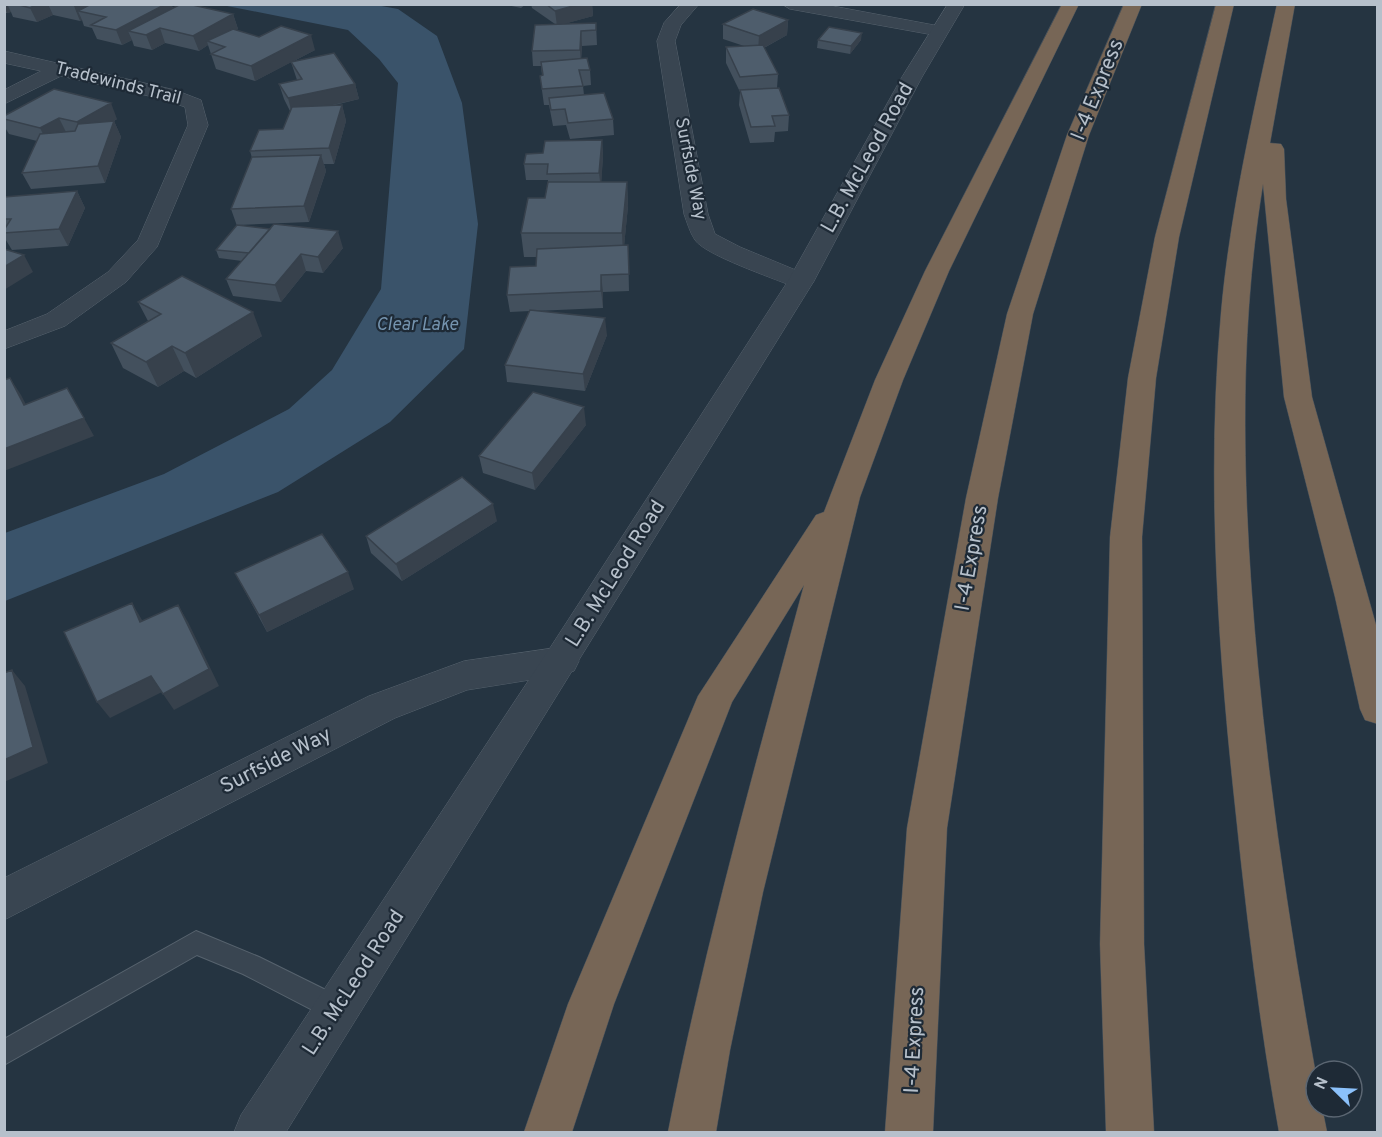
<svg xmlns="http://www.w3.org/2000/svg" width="1382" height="1137" font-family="Overpass,sans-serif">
<rect width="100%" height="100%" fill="#253441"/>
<path fill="#3a536a" d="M222,5H376L398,9L437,36L462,103L478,224L464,349L390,422L278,492L5,601V533L164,474L289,409L332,370L381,289L398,83L379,59L348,30Z"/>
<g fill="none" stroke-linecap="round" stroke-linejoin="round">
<defs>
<path id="service" d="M196,931L259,957L346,1000L349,1009L346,1018L337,1021L328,1018L243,974L197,955L4,1065V1039Z"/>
<path id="minor" d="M681,4H699L681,25L675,41L708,214L715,234L740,247L810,276L814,281L810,286L801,289L792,286C773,278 705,255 695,240C690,233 687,222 684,214L657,41L664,23Z
M782,4H822L939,26L945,27L948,31L945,35L939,36L790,9Z
M4,51L175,90L201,100L208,125L157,247L126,282L65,326L4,349V331L47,314L108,272L138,240L188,125L185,107L162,99L61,76L4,104V90L41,71L4,63Z
M561,647L574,651L579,661L574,671L561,675L467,690L395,718L4,920V878L369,696L464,661Z"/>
<path id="tertiary" d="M948,4H965L922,77L814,281L286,1132H234L241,1115L548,651L788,281L902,77Z"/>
<path id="motorway" d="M1062,4H1079L949,271L903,380L860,497L763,892L730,1050L716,1132H668C704,947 755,767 804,585L732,702L614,1004L572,1132H524L568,1004L698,696L816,515L824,512L875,380L925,271Z
M1124,4H1142L1089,135L1033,314L998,498L947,828L933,1132H885L907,828L966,498L1007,314L1067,135Z
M1216,4H1234L1179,237L1156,378L1142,537L1144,944L1154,1132H1106L1100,944L1110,537L1128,378L1155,237Z
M1277,4H1295L1270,143L1281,144L1284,149L1286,199L1312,397L1378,632V724L1365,720L1360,709L1335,597L1284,397L1263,184C1237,344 1243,506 1258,667C1271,804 1292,940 1316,1075V1107H1322L1327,1132H1279C1260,1027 1247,921 1236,815C1218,650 1206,480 1221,313C1230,210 1255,106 1277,4Z"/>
</defs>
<use href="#service" stroke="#57636e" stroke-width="2"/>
<use href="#minor" stroke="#57636e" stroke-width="1"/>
<use href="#tertiary" stroke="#57636e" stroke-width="1"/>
<use href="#motorway" stroke="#44505b" stroke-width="1"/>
<use href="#service" fill="#394551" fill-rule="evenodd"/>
<use href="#minor" fill="#394551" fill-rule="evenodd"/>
<use href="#tertiary" fill="#394551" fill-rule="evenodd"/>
<use href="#motorway" fill="#776656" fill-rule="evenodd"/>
</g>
<path fill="#43505d" d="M4,4H171L173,8L233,14L238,29L236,30L259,37L315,50L292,62L355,84L359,99L331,106L342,105L346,121L334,164H324L326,171L309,222L238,225L343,248L323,273L306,271L281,302L233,296L226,279L242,261L219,258L216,250L237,226L231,209L252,158L250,151L283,129L290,111L284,99L279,84L297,80L291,62L255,81L216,69L208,45L199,51L165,43L152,50L134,46L132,40L122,45L97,39L92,28L84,26L82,20L80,21L53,15L37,22L13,17L11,12L7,13H4Z
M502,4H526L521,8Z
M531,4H592L593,16L563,24L596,23L597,45L582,46L581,59L590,70L591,85L583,86L584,95L613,119L614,135L570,139L566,125L553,126L549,105H544L540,76L542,75L541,66H533L532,51L555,24L532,8Z
M788,20L787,35L764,48L778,74L777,88L789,115L788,131L775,132L774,142L750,143L739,105L740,92L726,63V47L744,46L723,39V24Z
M818,40H861L850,54L817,48Z
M4,116L117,119L114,121L121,137L105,183L31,189L22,173L37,141L9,134L4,126Z
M602,140L603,156L601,182H627L628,206L624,246L628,245L629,291L603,292V308L535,311L607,335L585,391L507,382L505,365L530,311L510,312L507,295L536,266V257H524L521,233L545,198L548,182V180H526L524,164L543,153Z
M77,191L85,208L68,246L12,250L4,237V197Z
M138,302L262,336L196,378L184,371L158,387L123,368L111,343L148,321Z
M586,425L535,490L483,473L479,456Z
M497,521L402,581L371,553L366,536Z
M235,573L354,589L267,632Z"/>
<path fill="#37414c" d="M4,4H7L11,12L7,13L4,7Z
M37,4H48L53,15L37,22L30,8Z
M78,4H114L78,11L82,20L80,21L74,6Z
M166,4H171L176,17L128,31L132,40L122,45L116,30Z
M580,4H592L593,16L557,26L555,11Z
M233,14L238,29L213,43L207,41L208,45L199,51L193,36Z
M788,20L787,35L758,51L759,36Z
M160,28L165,43L152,50L146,35Z
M581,31L582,46L581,65L580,50Z
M862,33L861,40L850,54L851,46Z
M311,35L315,50L255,81L251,66Z
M355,84L359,99L292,114L288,98Z
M111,103L117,119L84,138L77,122Z
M342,105L346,121L334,164L329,148Z
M59,118L67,134L48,144L40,128Z
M114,121L121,137L105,183L98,166Z
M602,140L603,156L601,190L599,173Z
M321,155L326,171L309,222L304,206Z
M627,182L628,206L623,257L622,233Z
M77,191L85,208L68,246L59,229Z
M338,231L343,248L323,273L318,257Z
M301,254L306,271L281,302L275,285Z
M24,255L33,272L4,290V267Z
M601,275L603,292V308L601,291Z
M253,312L262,336L196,378L185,353Z
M605,318L607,335L585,391L583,374Z
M172,346L184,371L158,387L146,362Z
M10,378L21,395L35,422L24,405Z
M584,407L586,425L535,490L532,473Z
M84,418L94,436L4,471V449Z
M493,504L497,521L402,581L396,564Z
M348,572L354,589L267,632L259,615Z
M132,603L142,620L151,638L140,622Z
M178,605L188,622L219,686L174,710L163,694Z
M12,670L25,686L48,763L4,782V760Z
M151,676L162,692L110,718L97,702Z"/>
<path fill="#4e5d6c" stroke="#37414c" stroke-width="1.5" d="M16,4H37L30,8Z
M91,4H166L116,30L91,25L106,17L78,11Z
M181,4H188L233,14L193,36L160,28L146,35L128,31Z
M546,4H580L555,11Z
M753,9L788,20L759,36L723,24Z
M596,23V30L581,31L580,50L532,51L535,25Z
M281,26L311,35L251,66L211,54L225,47L207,41L233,29L259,37Z
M829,27L862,33L851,46L818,40Z
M763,45L778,74L740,77L726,47Z
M334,53L355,84L288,98L279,84L302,79L291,62Z
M587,58L590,70H579L583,86L542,89L540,76L543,75L541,62Z
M779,88L789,115L772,116L775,126L751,127L740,90Z
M54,89L111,103L77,122L59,118L40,128L4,119V116Z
M604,93L613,119L568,123L565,109L551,110L549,98Z
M342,105L329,148L250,151L259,130L283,129L292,107Z
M114,121L98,166L22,173L40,134L75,131L78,124Z
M602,140L599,173L547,174L548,164H524L526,154L543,153L545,141Z
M321,155L304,206L231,209L252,157Z
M548,182H627L622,233H521L528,198H545Z
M77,191L59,229L4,233V230L11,219H4V197Z
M274,224L338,231L318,257L301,254L275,285L226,279Z
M237,225L270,229L249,253L216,250Z
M628,245L629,274L601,275V291L507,295L510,267L536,266L537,249Z
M4,249L24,255L4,267Z
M182,276L253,312L185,353L172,346L146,362L111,343L161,314L138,302Z
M530,310L605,318L583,374L505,365Z
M10,378L24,405L67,388L84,418L4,449V380Z
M533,392L584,407L532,473L479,456Z
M462,477L493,504L396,564L366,536Z
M322,534L348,572L259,615L235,573Z
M132,603L140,622L178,605L209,669L163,694L151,676L97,702L64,632Z
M12,670L33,747L4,760V673Z"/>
<g text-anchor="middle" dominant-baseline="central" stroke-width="4.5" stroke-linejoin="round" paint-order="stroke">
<g font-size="18" fill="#b6c0cb" stroke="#1e2a36">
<text transform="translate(118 84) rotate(14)">Tradewinds Trail</text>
<text transform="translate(690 169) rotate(79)">Surfside Way</text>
</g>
<g font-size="18" font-style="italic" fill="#7594af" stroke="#1e2a36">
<text x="417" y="325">Clear Lake</text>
</g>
<g font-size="21" fill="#b6c0cb" stroke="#1e2a36">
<text transform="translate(1098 90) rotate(-68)">I-4 Express</text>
<text transform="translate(868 158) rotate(-61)">L.B. McLeod Road</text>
<text transform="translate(972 558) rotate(-80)">I-4 Express</text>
<text transform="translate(616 574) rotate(-58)">L.B. McLeod Road</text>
<text transform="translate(276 761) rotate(-27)">Surfside Way</text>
<text transform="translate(354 983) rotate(-57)">L.B. McLeod Road</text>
<text transform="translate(915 1040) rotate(-87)">I-4 Express</text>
</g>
</g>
<rect width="1382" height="1137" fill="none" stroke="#b6c0cb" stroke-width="12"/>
<g transform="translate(1334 1089) rotate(294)"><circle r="28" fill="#1e2a36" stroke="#5b6672" stroke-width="1.5"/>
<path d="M0-4.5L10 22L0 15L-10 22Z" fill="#8bc1fb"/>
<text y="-9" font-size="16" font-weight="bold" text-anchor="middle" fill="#b6c0cb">N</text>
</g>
</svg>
